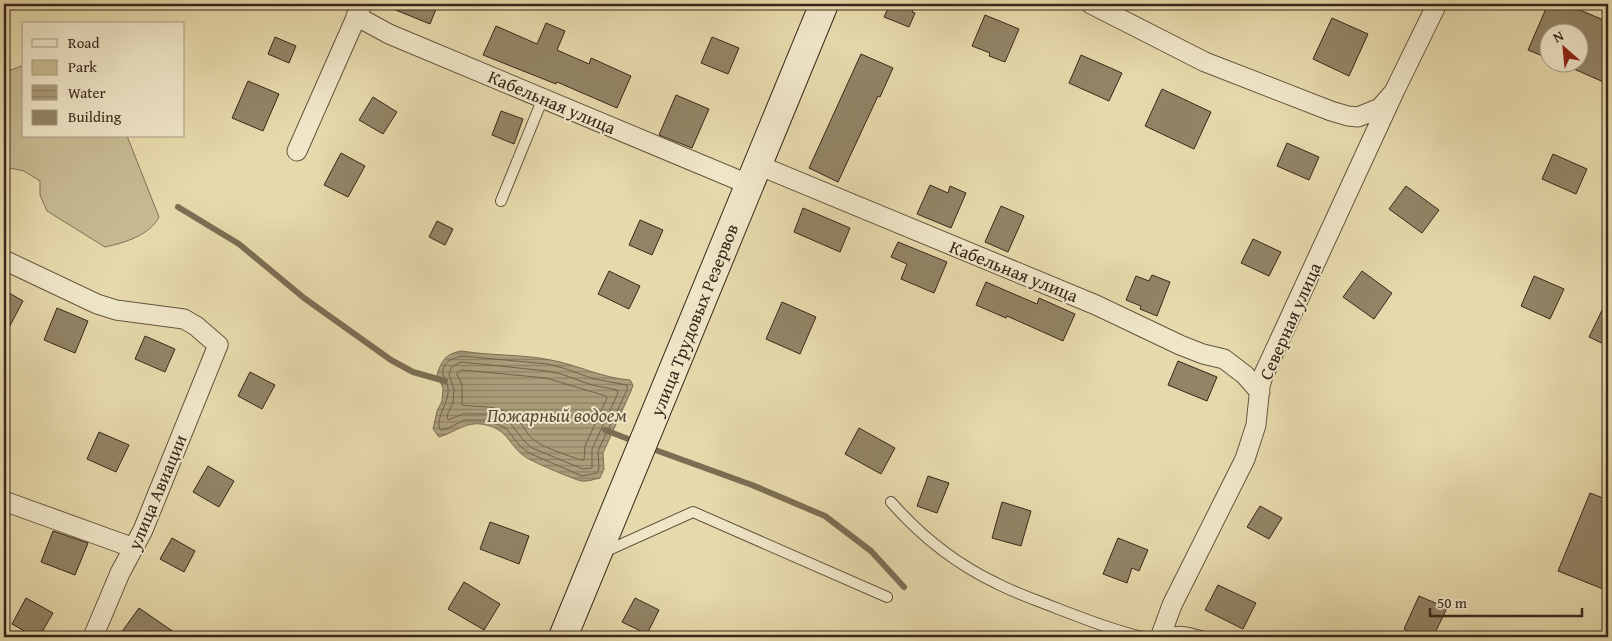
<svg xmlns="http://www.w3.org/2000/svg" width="1612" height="641" font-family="'Gentium Book Plus',serif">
<defs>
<pattern id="water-rules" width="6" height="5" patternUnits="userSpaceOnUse" patternTransform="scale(1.25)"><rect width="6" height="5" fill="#ab9c7a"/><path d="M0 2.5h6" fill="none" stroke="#8c7f63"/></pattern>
</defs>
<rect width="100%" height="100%" fill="#e6d9ab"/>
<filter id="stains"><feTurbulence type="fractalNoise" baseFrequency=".004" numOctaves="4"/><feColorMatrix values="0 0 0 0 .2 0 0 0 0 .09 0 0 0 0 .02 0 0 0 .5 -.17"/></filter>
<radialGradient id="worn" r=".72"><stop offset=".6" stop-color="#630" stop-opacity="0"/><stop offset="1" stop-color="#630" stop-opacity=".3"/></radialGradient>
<path fill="#c8bb93" stroke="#807157" d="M24,65V136H127L159,217C150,235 124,243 105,247L47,211L40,195V181L24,171L4,167V71L14,69Z"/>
<path fill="url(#water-rules)" stroke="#7d6d54" d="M462,351C491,356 522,354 551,360C578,365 602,378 630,380L633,385L631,391L603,453L604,469L600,478C595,479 587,482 581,481C573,479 530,461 524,456C508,444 508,430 486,425C467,420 456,432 439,437L433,429L437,411L442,401L443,388L437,375C441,361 446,353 462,351Z"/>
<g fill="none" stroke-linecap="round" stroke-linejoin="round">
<path stroke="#72624a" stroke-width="1" d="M462,356L548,364L563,368L594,379L627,385V390L598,451L599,468L597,473L582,476L529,453L519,445L506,428L486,420H464L447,429L440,430C435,416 450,402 448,388C447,379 439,375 445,365C448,360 456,357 462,356Z
M461,362L547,371L561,374L592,385L617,390L618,393L592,449V468L583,469L532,448L524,441L510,423L489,414H463L448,420L447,415L453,403L454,389L449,375L451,368Z
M462,370L546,378L606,396L607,398L585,446L584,460H581C567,455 546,449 534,440C525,433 521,420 511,414C491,404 482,408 462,405V385L457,374Z"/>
<path stroke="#7d6d54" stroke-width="6" d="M178,207L239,244L304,298L391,360L413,372L445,381
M605,430L636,442
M647,447L752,485L825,516L871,551L904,587"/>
</g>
<path fill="#928466" stroke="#38271b" d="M381,4H438L430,24Z
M890,4H916L912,12L915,13L909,27L884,17Z
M1548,4H1566L1608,22V84L1558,62H1580V32H1550V59L1528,50Z
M985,15L1019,29L1005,62L989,56L990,53L972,46Z
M1332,18L1368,34L1349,76L1313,59Z
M546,23L565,31L557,50L589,64L591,58L631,76L617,108L557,82L556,84L483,55L496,26L537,44Z
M275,37L296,46L289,63L268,54Z
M712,37L739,48L728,74L701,63Z
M861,54L893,68L880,97L878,96L838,182L809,168Z
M1081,55L1122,73L1109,101L1069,83Z
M248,81L279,94L263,131L232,118Z
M1162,89L1211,112L1194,149L1145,126Z
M676,95L709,109L692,148L659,135Z
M373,97L397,112L383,134L359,120Z
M501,111L523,119L514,144L492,135Z
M1287,143L1319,157L1309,180L1277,166Z
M341,153L365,166L348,197L324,185Z
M1553,154L1587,169L1576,194L1542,179Z
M930,185L948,193L950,186L966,193L951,228L917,214Z
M1406,186L1439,210L1422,233L1389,209Z
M1001,206L1024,216L1008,252L985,242Z
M803,208L850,228L840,252L794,232Z
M640,220L663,230L652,255L629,245Z
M437,221L453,229L445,245L429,237Z
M1253,239L1281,252L1269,276L1241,263Z
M898,242L947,262L934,293L901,279L907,264L891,257Z
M609,271L640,286L629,309L598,294Z
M1362,271L1392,293L1374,319L1343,297Z
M1152,275L1170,282L1157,316L1140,309L1141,306L1126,300L1136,276L1149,281Z
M1534,276L1564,289L1550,319L1521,306Z
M986,282L1037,304L1039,298L1075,314L1063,341L1007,316L1006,318L976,305Z
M4,290L23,301L4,337Z
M1608,298V346L1589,337Z
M782,302L816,317L800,354L766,339Z
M57,308L88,321L75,353L44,340Z
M145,336L175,349L165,372L135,359Z
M1178,361L1217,377L1207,401L1168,385Z
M250,372L275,385L262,409L238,396Z
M859,428L895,448L881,474L845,454Z
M99,432L129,445L116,472L87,459Z
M208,466L234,481L219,507L193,492Z
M928,476L949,483L937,513L917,506Z
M1590,493L1608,500V591L1558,571Z
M1002,502L1031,511L1021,546L992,538Z
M1260,506L1282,518L1269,539L1247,527Z
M490,522L529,536L519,564L480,549Z
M53,531L88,543L75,575L41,562Z
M172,538L195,551L184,572L160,559Z
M1118,538L1148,550L1139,571L1132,568L1127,583L1103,574Z
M464,582L500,604L484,630L448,609Z
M1218,585L1256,603L1243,629L1205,610Z
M1419,596L1447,608L1433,637H1422L1404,629Z
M26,598L53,613L39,637H35L12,624Z
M635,598L659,610L647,634L622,622Z
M139,608L181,637H118Z"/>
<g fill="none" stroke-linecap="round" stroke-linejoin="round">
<defs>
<path id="service" d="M501,201L543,98
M891,502C920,535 956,564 996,583C1015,593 1036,600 1056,608C1085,619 1114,631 1143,637
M602,553L693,512L887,597
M1160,635C1180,630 1185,631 1204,637"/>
<path id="minor" d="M1091,4L1205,62L1331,111L1348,116L1358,117L1380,108L1394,92L1437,4
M356,16L389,34L750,185
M297,151L362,4
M758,165L1096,305L1180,345L1203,354L1224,359L1245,375L1260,392
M4,260L97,304L116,310L184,319L196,326L218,345L143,530L120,573L93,637
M4,501L134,548
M1161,635L1172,605L1245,459L1256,425L1260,386L1263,376L1394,92"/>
<path id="secondary" d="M563,637L824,4"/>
</defs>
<use href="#service" stroke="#64543f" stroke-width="12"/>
<use href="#minor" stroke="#64543f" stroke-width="21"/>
<use href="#secondary" stroke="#38271b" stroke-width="30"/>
<use href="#service" stroke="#efe6c8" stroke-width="10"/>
<use href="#minor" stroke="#efe6c8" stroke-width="19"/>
<use href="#secondary" stroke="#efe6c8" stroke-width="28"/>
</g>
<g text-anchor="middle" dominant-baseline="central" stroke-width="4" stroke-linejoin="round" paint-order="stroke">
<g font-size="18" fill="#38271b" stroke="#efe6c8">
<text transform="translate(552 102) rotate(23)">Кабельная улица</text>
<text transform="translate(1014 271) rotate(22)">Кабельная улица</text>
<text transform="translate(694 320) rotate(-68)">улица Трудовых Резервов</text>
<text transform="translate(1290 321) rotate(-66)">Северная улица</text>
<text transform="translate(157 492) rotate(-67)">улица Авиации</text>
</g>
<g font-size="19" font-style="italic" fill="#5a4a38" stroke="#efe6c8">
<text x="557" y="415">Пожарный водоем</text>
</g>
</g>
<rect width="1612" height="641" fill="none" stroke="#e6d9ab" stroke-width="20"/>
<rect x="5" y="5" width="1602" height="631" fill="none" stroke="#38271b" stroke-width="2.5"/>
<rect x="10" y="10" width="1592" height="621" fill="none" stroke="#38271b"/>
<rect x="22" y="22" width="162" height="115" fill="#efe6c8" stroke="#a69a83"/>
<rect x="32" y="39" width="25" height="8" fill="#efe6c8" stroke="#a69a83"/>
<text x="68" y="48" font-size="15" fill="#38271b">Road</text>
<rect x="32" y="60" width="25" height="15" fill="#c8bb93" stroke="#a69a83"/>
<text x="68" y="72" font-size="15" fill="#38271b">Park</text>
<rect x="32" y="85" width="25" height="15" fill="url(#water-rules)" stroke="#a69a83"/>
<text x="68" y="98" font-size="15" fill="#38271b">Water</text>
<rect x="32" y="110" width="25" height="15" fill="#928466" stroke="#a69a83"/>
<text x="68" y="122" font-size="15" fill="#38271b">Building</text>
<g transform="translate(1564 48) rotate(333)"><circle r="24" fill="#efe6c8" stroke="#a69a83"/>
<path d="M0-4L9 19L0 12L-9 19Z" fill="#8f2418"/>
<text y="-8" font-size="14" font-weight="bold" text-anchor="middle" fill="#38271b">N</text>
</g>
<path d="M1430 608v8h152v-8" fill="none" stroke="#38271b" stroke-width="2.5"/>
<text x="1437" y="608" font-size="15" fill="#38271b" stroke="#efe6c8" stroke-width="4" paint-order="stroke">50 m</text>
<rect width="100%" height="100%" filter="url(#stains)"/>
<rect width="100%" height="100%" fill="url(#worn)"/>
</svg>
